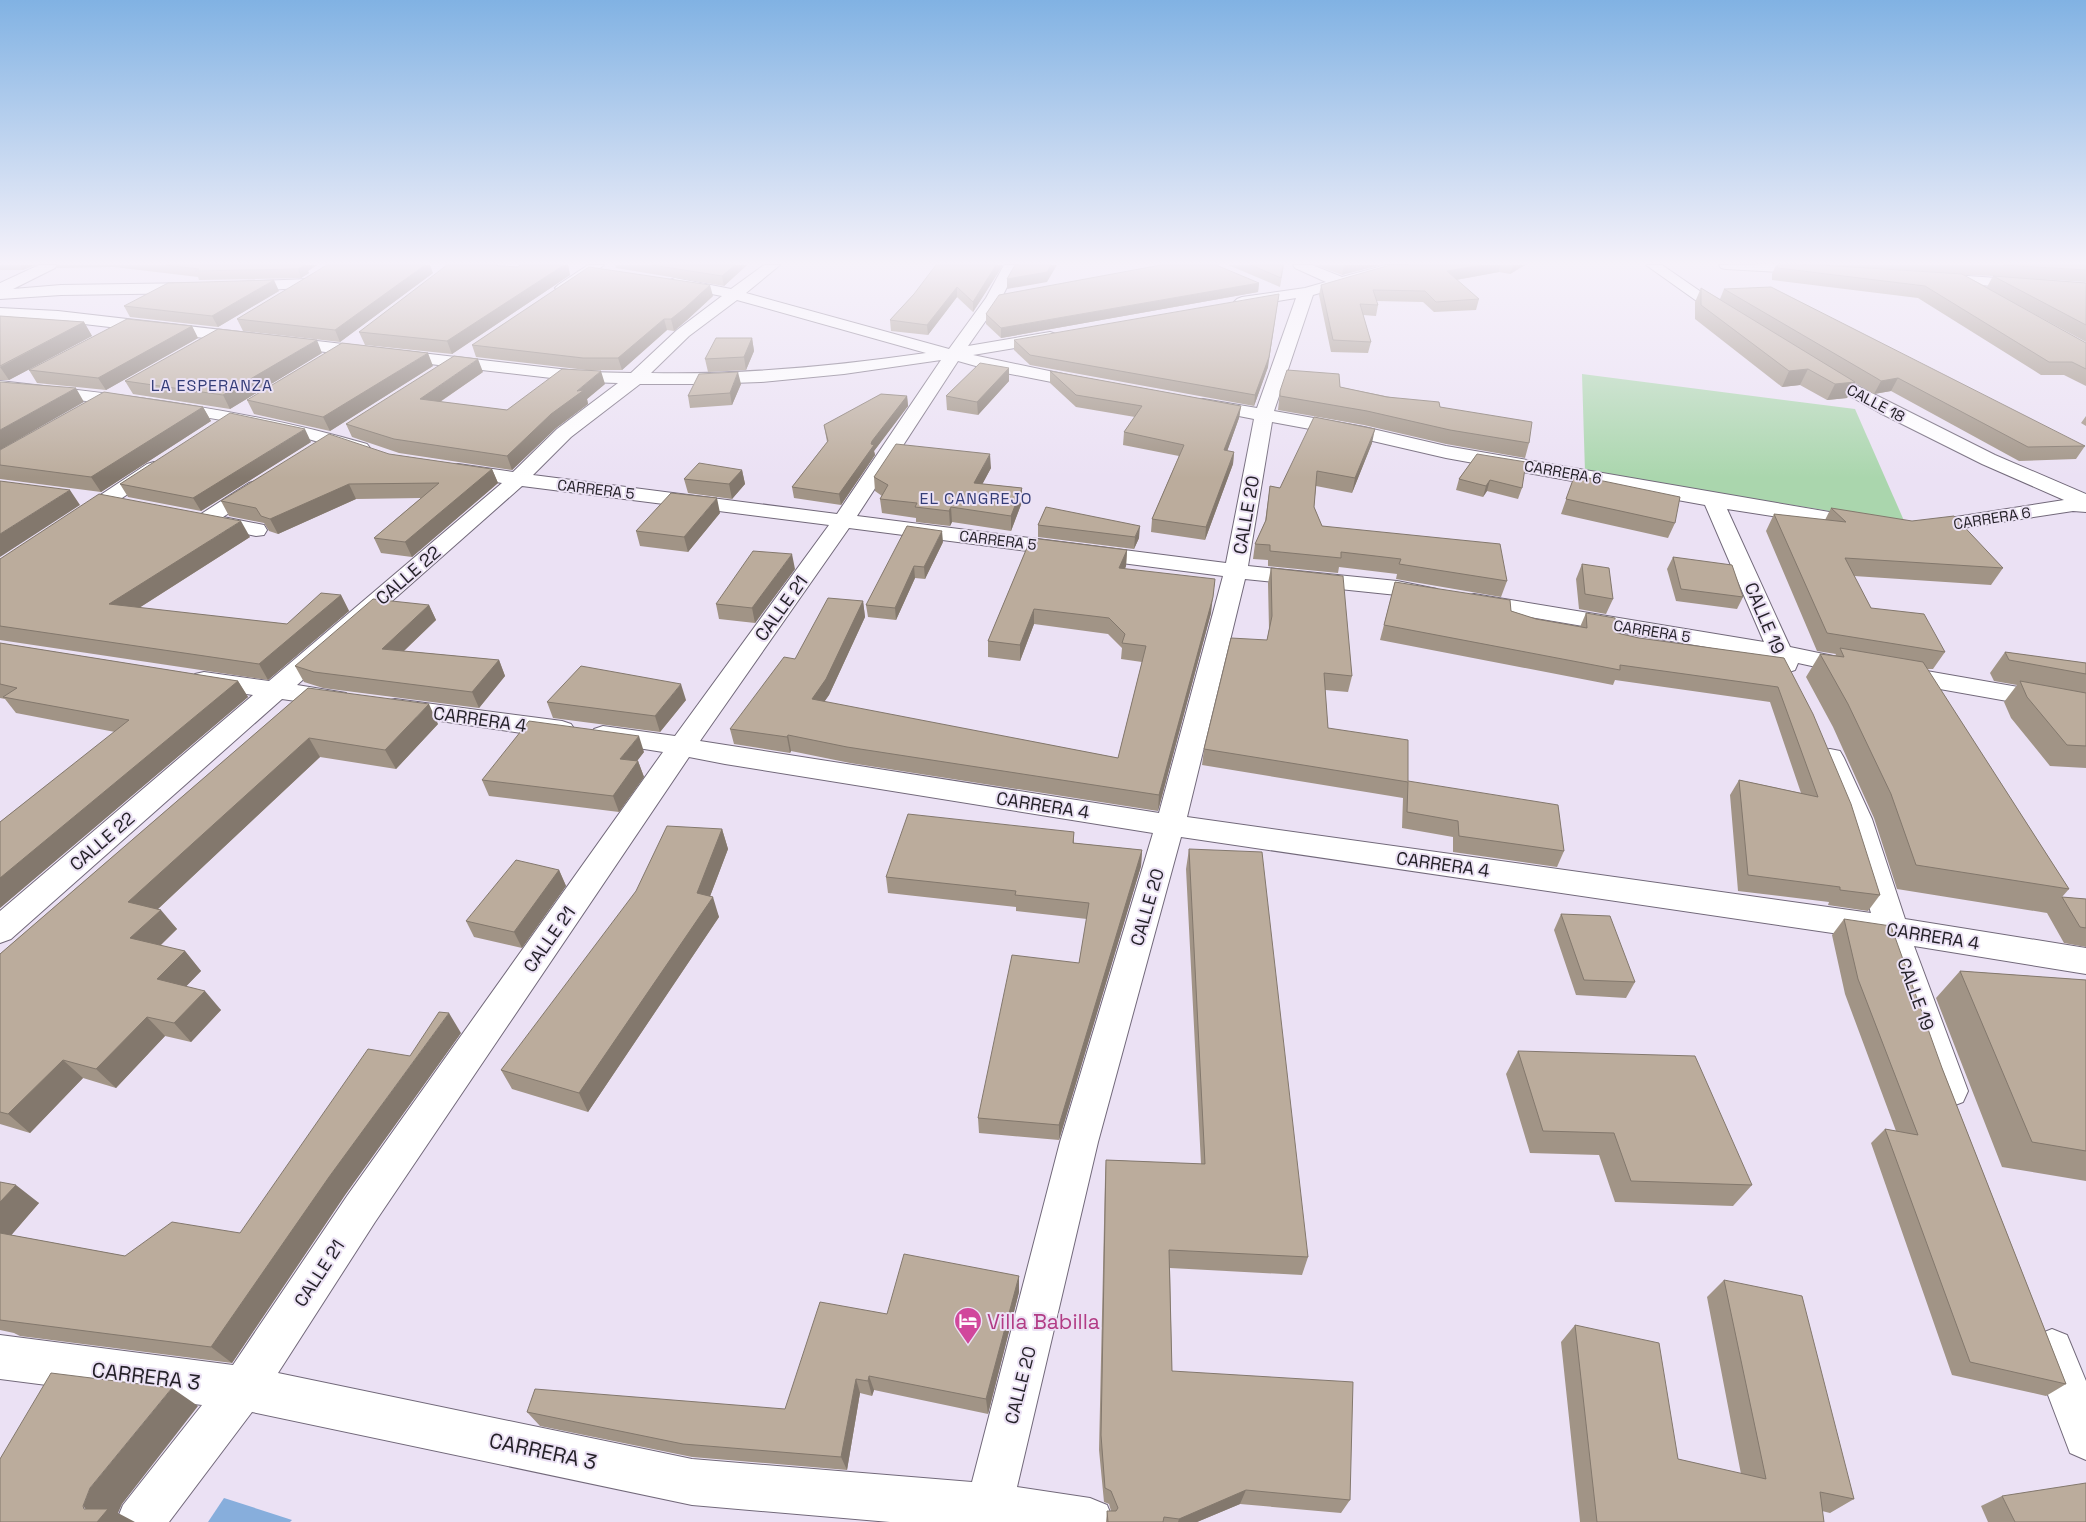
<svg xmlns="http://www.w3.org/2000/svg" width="2086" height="1522" font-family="'Space Grotesk',sans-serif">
<rect width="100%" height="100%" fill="#ebe1f4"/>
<path fill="#aad6ad" d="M1582,374L1855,409L1905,523L1585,472Z"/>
<path fill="#87aedc" d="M224,1498L292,1520L290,1522H208Z"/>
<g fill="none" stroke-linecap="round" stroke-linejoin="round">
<defs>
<path id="minor" d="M39,265H57L55,268L13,289L61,285L196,283L201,285L204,288L201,291L196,293L61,295L0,299V283Z
M588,265H604L568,291H558L555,288L558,285Z
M764,265H780L746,293L949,349L986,298L1004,265H1018L1001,299L968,346L1050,332L1056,334L1058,337L1056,340L1050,342L973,355L1087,379L1093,380L1096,384L1093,388L1087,389L990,370L958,361L857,516L1226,563L1254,419L1203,409L1197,408L1194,404L1197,400L1203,399L1257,408L1296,298L1242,307L1237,305L1234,302L1237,299L1242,297L1305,288L1326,282L1295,268L1293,265H1312L1342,277L1386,265H1408L1406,268L1313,295L1274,411L1364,427L1446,446L1870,519L1873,524L1870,529L1862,530L1727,509L1790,647L1862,662L1866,667L1862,672L1853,675L1798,663L1795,670L1786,673L1777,670L1771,658L1466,606L1462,601L1466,596L1474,594L1764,642L1705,505L1446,458L1364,439L1272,422L1248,566L1397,581L1437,589L1441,594L1437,599L1429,601L1397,595L1245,579L1187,817L1871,913L1842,819L1816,758L1820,751L1830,749L1840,751L1844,758L1872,819L1905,919L2086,948V974L1914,946L1968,1091L1963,1102L1950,1107L1937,1102L1932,1091L1880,940L1181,837L1098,1142L1017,1487L1090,1498L1107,1505L1114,1522H890L692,1505L252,1412L169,1522H116L123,1505L202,1405L0,1379V1335L233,1365L347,1196L663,752L594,741L590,735L594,729L603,726L675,736L829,525L522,486L297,685L346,693L350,699L346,705L337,707L282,699L11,939L0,943V911L253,695L195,686L191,680L195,674L204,672L269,681L502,483L451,474L448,470L451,466L458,464L513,472L557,429L618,383L586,382L58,321L0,318V308L58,311L586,372L631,373L677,330L722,296L670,286L667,283L670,280L675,278L731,289ZM737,300L926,353C835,366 743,375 651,373L689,336ZM941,360L837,514L533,475L571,437L640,384H702L761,382L844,374ZM849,528L1223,576L1159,813L700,741ZM689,757L725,764L1153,833L1060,1142L972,1482L692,1459L278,1373L375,1222Z
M1646,265H1662L1736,316L1734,319H1722Z
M1719,265C1747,265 1793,261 1818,267L1820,270L1818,273L1813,274L1726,269L1721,268Z
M1938,274L2086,284V294L1933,281L1931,278L1933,275Z
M308,279L313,281L316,284L313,287L239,292L234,290L231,287L234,284L239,282Z
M1818,366L1995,455L2086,494V512L2073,511L1924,534L1916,533L1913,528L1916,523L1924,522L2064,500L1982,464L1880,413L1812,375L1809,371L1812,367Z
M0,381C124,395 247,409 367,444L370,448L367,452L360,454C330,446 302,436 272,430C182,410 91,402 0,391Z
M154,462L161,464L164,468L161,472L89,520L82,522L75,520L71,516L75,512L147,464Z
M256,481L263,483L266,487L263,491L223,517L264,525L267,530L264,535L256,536L198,524L194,520L198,516L249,483Z
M1898,666L2086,699V715L1889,680L1885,674L1889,668Z
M395,699L562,721L571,724L575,730L571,736L562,739L386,713L382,707L386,701Z
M2052,1329L2067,1335L2086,1381V1460L2070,1453L2031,1350L2037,1335Z"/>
</defs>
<use href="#minor" stroke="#72697a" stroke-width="2"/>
<use href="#minor" fill="#fff" fill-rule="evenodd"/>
</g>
<path fill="#a19486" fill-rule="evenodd" d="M0,265H35L23,270H0Z
M56,265H317L308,271L309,273L301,278L199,280L198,277L114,267L57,268Z
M520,265H568L570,275L452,354L365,345L359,332L518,267Z
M615,265H747L724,286L616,268Z
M1003,265L973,312L957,297L928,335L891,331L890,320L914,294Z
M1228,265H1284L1280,287Z
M1315,265H1380L1342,275Z
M1390,265H1525L1510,274L1499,272L1456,280L1479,299L1476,310L1434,312L1423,302L1376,301L1378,305L1376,316L1363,315L1371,342L1368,353L1331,352L1319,295L1321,285Z
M1776,265H2086V282L2039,279L2086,283V342L2005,298L2086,343V386L2064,375H2041L1918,298L1772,280V274ZM1964,275L1993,276L1987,287Z
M433,273L340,342L243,331L237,319Z
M1259,283L1258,292L1001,338L986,324V314Z
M1701,288L1720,299L1724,289L2085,446L2076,459L2019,461L1891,391L1874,394L1855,383L1847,398L1827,400L1800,385L1782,387L1695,319V302Z
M279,291L218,327L130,317L124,306Z
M713,296L687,320L674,331L667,330L622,370H586L476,357L472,345Z
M0,316L84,322L92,336L9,380H0Z
M192,326L198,338L106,390L37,383L29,370Z
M752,338L754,351L746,370L708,372L705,359Z
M1014,340L1268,367L1254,406L1030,365L1014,350Z
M322,353L230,409L133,394L125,381Z
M433,366L330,431L254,414L247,400Z
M1009,368V381L978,415L947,410L946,396Z
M1050,371L1241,406L1239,418L1227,451L1234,452L1233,464L1205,540L1151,532L1152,519L1179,456L1123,445L1124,432L1135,417L1076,407L1050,383Z
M483,372L440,402L507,410L605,384L587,399L588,404L556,428L512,470L399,453L352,437L346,424Z
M741,384L732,405L690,408L688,396Z
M1340,387L1440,407L1529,443L1525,458L1446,444L1364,425L1278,410L1280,391Z
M907,396L908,406L874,451L875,455L841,505L794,498L792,487L827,442L824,425Z
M203,407L211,421L101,492L0,479V450Z
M2086,416V426L2081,423Z
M311,442L201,511L128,497L120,484Z
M1372,443L1352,493L1316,486L1314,507L1322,526L1507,581L1501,597L1396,579L1397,574L1339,567L1338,573L1268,566V560L1253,559L1255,544L1265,522L1270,486L1280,488Z
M389,454L492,469L498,483L412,557L381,553L374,538L421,498L356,499L278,534L269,531L264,523L229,516L221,501Z
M1477,454L1522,488L1518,499L1487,491L1483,497L1456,490L1459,479Z
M991,468L982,484L1022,488V502L1011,531L952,522L950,526L916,522V518L882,513L880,499L882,496L875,491L874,477Z
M742,470L745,484L732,499L688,493L684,479Z
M1574,477L1675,523L1668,538L1561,514Z
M1046,507L1139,538L1134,549L1038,537V525Z
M1831,508L2003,568L1991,585L1854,576L1871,608L1945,652L1933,669H1927L2069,889L2062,897L2086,899V947L2064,943L2047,913L1897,889L1874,818L1833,727L1806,677L1820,654L1835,656L1836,654L1817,651L1766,531L1774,514L1825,520Z
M720,513L688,552L640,546L636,531Z
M250,537L139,608L287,624L341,595L349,611L268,680L0,640V559Z
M1031,538L1127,550L1126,566L1125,569L1211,613L1158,811L850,763L791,751L790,753L734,744L730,729L795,659L863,601L865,617L829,695L824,702L1118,758L1142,662L1121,659L1122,648L1108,634L1034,624L1020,661L988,657V641Z
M943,542L925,579L915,578L896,620L868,617L866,605Z
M1673,557L1743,597L1737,609L1676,601L1667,569Z
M1582,564L1613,599L1606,614L1579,609L1576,579Z
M1271,568L1352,676L1348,692L1325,690L1328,728L1408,781L1564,851L1557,867L1453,852V837L1402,828L1403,798L1202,765L1204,749L1267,640L1269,629L1268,583Z
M795,569L755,623L719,619L716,604Z
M1395,582L1511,611L1536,619L1580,627L1586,613L1617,633L1639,638L1784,658L1880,895L1868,911L1828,905L1829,902L1738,891L1730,795L1739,780L1801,793L1770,702L1615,680L1613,685L1380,640Z
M429,605L436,620L404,651L499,660L505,676L479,708L323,688L304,682L295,666Z
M0,643L238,681L248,697L0,908V822L115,732L16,713L5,699L0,698Z
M2005,652L2086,663V768L2050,766L2011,718L2004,702L2017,685L1994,681L1990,673Z
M308,688L438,724L396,769L320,757L158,909L177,929L160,946L185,951L201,971L186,986L221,1010L191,1042L165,1036L116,1088L83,1078L30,1133L0,1124V954Z
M686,700L660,732L553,718L547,702Z
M644,752L637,761H638L644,777L619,812L489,796L482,780Z
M722,829L728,849L710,896L719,917L588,1112L512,1089L501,1070Z
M1074,832V843L1142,850L1141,866L1059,1140L979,1133L978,1118L1079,963L1087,919L1016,911V907L888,893L886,877Z
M1189,849L1308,1257L1302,1275L1170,1268L1172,1371L1350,1500L1341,1513L1240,1504L1197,1522H1106L1107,1511H1111L1109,1504L1104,1502L1099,1450L1105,1178L1106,1160L1201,1164L1186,869Z
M559,870L566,886L522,948L474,937L466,921Z
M1561,914L1635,982L1626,998L1576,995L1554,930Z
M1844,919L1942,1068L2066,1384L2046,1396L1952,1375L1871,1143L1885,1129L1896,1131L1845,994L1832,935Z
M1960,971L2086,980V1181L2002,1167L1936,998Z
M461,1033L345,1195L232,1363L20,1336L14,1333L0,1330V1182L39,1203L11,1235L125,1256L240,1233Z
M1518,1051L1752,1185L1733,1206L1615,1202L1599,1155L1530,1153L1506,1074Z
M1019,1276V1292L988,1414L874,1390L872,1396L860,1393L847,1470L692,1457L540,1426L527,1412L785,1409L887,1314Z
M1724,1280L1854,1499L1830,1513L1822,1511L1824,1522H1580L1561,1342L1575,1325L1678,1459L1741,1474L1707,1297Z
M2002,1496L2086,1522H1988L1981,1506Z"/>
<path fill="#83786d" d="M20,265H35L23,270Z
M300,265H317L308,271L309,273L301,278L298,269Z
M425,265H430L433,273L340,342L335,330Z
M564,265H568L570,275L452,354L447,341Z
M735,265H747L724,286L722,276Z
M996,265H1003L973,312V302Z
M1051,265H1057L1047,282L1007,289V279Z
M1344,265H1380L1342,275Z
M1482,265H1500L1499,272L1444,282L1447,271Z
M1513,265H1525L1510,274Z
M274,280L279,291L218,327L212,316Z
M1259,283L1258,292L1001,338V328Z
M710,285L713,296L687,320L674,331L671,319Z
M957,287V297L928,335L927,325Z
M1279,294L1268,367L1254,406L1255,395Z
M664,319L667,330L622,370L618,358Z
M84,322L92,336L9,380L0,367Z
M192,326L198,338L106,390L98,378Z
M752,338L754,351L746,370L744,357Z
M317,340L322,353L230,409L223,395Z
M428,353L433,366L330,431L323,417Z
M478,359L483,372L425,412L420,399Z
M1009,368V381L978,415L977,402Z
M1808,369L1800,385L1782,387L1789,371Z
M601,371L605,384L587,399L588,404L556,428L512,470L507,456L551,414L577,391Z
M738,372L741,384L732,405L730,393Z
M1898,378L1891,391L1874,394L1881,381Z
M1855,382L1847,398L1827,400L1835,384Z
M76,388L84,402L0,450V430Z
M907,396L908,406L874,451L875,455L841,505L839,494L872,441Z
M1241,406L1239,418L1223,463L1224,450Z
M203,407L211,421L101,492L91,477Z
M305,429L311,442L201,511L193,498Z
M1375,429L1372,443L1352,493L1355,478Z
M1234,452L1233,464L1205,540L1206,527Z
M990,454L991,468L975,498L974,483Z
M492,469L498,483L412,557L405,542Z
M742,470L745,484L732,499L729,484Z
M1490,480L1487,491L1483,497L1486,486Z
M349,484L356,499L278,534L270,519Z
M1022,488V502L1011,531V516Z
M70,490L80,505L0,557V534Z
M717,498L720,513L688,552L684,537Z
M951,507L952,522L950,526L949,511Z
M241,521L250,537L120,620L109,604Z
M1140,526L1139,538L1134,549L1135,537Z
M942,531L943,542L925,579L924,567Z
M1127,550L1126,566L1118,583L1119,568Z
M792,554L795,569L755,623L752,608Z
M914,566L915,578L896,620L895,608Z
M1215,579L1211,613L1158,811L1159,795Z
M341,595L349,611L268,680L259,664Z
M863,601L865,617L829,695L815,715L812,699Z
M429,605L436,620L390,664L382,649Z
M1034,609V624L1020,661V645Z
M499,660L505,676L479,708L472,692Z
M238,681L248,697L0,908V878Z
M681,684L686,700L660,732L655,716Z
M429,704L438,724L396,769L385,750Z
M788,735L791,751L790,753L787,737Z
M639,736L644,752L626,775L620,759Z
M309,738L320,757L145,921L128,902Z
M638,761L644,777L619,812L613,796Z
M722,829L728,849L706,907L713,897L719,917L588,1112L579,1093L697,893Z
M1142,850L1141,866L1059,1140V1125Z
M559,870L566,886L522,948L514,932Z
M161,910L177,929L147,958L130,938Z
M185,951L201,971L175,998L157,979Z
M205,991L221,1010L191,1042L174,1023Z
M449,1013L461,1033L345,1195L232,1363L211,1347L329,1177Z
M147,1017L165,1036L116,1088L96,1069Z
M63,1060L83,1078L30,1133L8,1114Z
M16,1185L39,1203L2,1246L0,1245V1202Z
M1019,1276V1292L988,1414L986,1399Z
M869,1376L874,1390L872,1396L868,1381Z
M856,1379L860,1393L847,1470L841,1457Z
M172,1388L198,1406L122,1504L118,1513L135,1522H97L83,1506L90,1488Z
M1246,1490L1240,1504L1197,1522H1178L1179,1519Z"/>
<path fill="#bbac9c" stroke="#83786d" d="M165,265H305L298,269L195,271L199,269Z
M327,265H425L335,330L237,319Z
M447,265H490L518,267L520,265H564L447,341L359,332Z
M652,265H735L722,276Z
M936,265H996L973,302L957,287L927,325L890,320L914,294Z
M1015,265H1051L1047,272L1007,279Z
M1161,265H1216L1259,283L1001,328L986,314L999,295Z
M1251,265H1283L1281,278Z
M1390,265H1482L1447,271L1479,299L1436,302L1425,291L1373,290L1378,305L1360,304L1371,342L1333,340L1321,285Z
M1777,265H1821L1962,274L2086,343V369L2072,362H2049L1925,286L1778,268Z
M2003,265H2086V270Z
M589,267L710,285L685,308L671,319H664L618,358H583L472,345Z
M1993,276L2086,283V325Z
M274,280L212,316L124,306L168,283Z
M1771,287L2085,446L2028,447L1898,378L1881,381L1878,379L1724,289Z
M1701,288L1855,382L1835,384L1808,369L1789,371L1701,305Z
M1279,294L1269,357L1255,395L1030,355L1014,340Z
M0,316L84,322L0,366Z
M127,319L192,326L98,378L29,370Z
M218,329L317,340L223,395L125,381Z
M716,338H752L744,357L705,359Z
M342,343L428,353L323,417L247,400Z
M454,356L478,359L420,399L507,410L562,369L601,371L577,391L584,390L551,414L507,456L394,439L346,424Z
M980,363L1009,368L977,402L946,396Z
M1287,370L1339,374L1340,387L1387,397L1439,402L1440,407L1532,422L1529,443L1450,430L1367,411L1280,396V391Z
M1050,371L1241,406L1224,450L1234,452L1206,527L1152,519L1184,445L1124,432L1142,406L1076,395Z
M738,372L730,393L688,396L699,374Z
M0,382L76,388L0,430Z
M104,392L203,407L91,477L0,465V450Z
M881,394L907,396L872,441L871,444L874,445L839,494L792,487L828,441L824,425Z
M230,413L305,429L193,498L120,484Z
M1314,417L1375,429L1355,478L1317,471L1314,507L1322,526L1500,544L1507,581L1399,564L1401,559L1341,552V558L1270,551V545L1255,544L1266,520L1270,486L1280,488Z
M329,434L389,454L492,469L405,542L374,538L439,483L349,484L270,519L261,516L256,508L221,501Z
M896,444L990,454L974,483L1022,488L1011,516L951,507L949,511L915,507L917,503L880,499L888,485L874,477Z
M1477,454L1526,462L1522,488L1490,480L1486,486L1459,479Z
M699,463L742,470L729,484L684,479Z
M1574,477H1584L1680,497L1675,523L1566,499Z
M0,481L70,490L0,534Z
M671,493L717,498L684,537L636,531Z
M99,494L241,521L109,604L287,624L321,593L341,595L259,664L0,626V559Z
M1046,507L1140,526L1135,537L1038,525Z
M1831,508L1912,521L1954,516L2003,568L1845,558L1871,608L1924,614L1945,652L1827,633L1774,514L1846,522Z
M907,526L942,531L924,567L914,566L895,608L866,605Z
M1031,538L1127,550L1119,568L1215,579L1213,597L1159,795L847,747L788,735L787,737L730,729L784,657L795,659L828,598L863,601L826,679L812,699L1118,758L1146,646L1122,643L1125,634L1109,618L1034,609L1020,645L988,641Z
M753,551L792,554L752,608L716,604Z
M1673,557L1732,565L1743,597L1681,589Z
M1582,564L1609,568L1613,599L1585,594Z
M1271,568L1343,576L1352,676L1324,673L1328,728L1408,740V781L1558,805L1564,851L1459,836L1458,821L1407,812L1408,782L1204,749L1231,638L1267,640L1272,616Z
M1395,582L1510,600L1511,611L1536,619L1587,628L1586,613L1615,618L1617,633L1639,638L1784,658L1813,714L1851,804L1880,895L1840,890V887L1748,875L1739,780L1818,797L1778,687L1620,665V670L1384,625Z
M373,599L429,605L382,649L499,660L472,692L314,672L295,666Z
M0,643L238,681L0,878V822L129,720L3,697L17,688L0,684Z
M1840,648L1923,662L2069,889L1916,865L1891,794L1848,704L1820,654L1844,657Z
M2005,652L2086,663V674L2009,660Z
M581,666L681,684L655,716L547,702Z
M2020,681L2086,693V746L2067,745L2027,697Z
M308,688L429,704L385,750L309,738L128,902L161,910L130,938L185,951L157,979L205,991L174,1023L147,1017L96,1069L63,1060L8,1114L0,1112V954Z
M529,721L639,736L620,759L638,761L613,796L482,780Z
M908,814L1074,832L1073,843L1142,850L1059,1125L978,1118L1012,955L1079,963L1089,903L1015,895L1016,891L886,877Z
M667,826L722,829L697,893L713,897L579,1093L501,1070L636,891Z
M1189,849L1262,852L1308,1257L1169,1250L1172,1371L1353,1382L1350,1500L1246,1490L1179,1519L1164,1517L1163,1522H1108L1107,1511H1116L1118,1508L1111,1491L1105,1488L1101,1435L1106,1160L1205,1164Z
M516,860L559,870L514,932L466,921Z
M2062,897L2086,899V928L2080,927Z
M1561,914L1610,916L1635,982L1584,980Z
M1844,919L1891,926L1942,1068L2066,1384L1970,1362L1885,1129L1918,1135L1858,979Z
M1960,971L2086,980V1151L2032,1142Z
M439,1012L449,1013L329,1177L211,1347L0,1320V1233L125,1256L172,1222L240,1233L368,1049L410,1056Z
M1518,1051L1695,1056L1752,1185L1631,1181L1614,1133L1543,1131Z
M0,1182L16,1185L0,1202Z
M904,1254L1019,1276L986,1399L869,1376L868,1381L856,1379L841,1457L683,1444L527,1412L535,1389L785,1409L820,1302L887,1314Z
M1724,1280L1802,1296L1854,1499L1820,1492L1824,1522H1597L1575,1325L1659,1343L1678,1459L1766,1479Z
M51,1373L172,1388L90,1488L83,1506L84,1509H108L97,1522H0V1459Z
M2086,1483V1522H2015L2002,1496Z"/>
<linearGradient id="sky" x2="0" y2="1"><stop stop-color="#81b2e3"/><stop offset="0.55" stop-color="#f6f2fa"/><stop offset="1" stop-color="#f6f2fa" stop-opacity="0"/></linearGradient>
<rect width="2086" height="478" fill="url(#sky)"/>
<defs>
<symbol id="hotel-pin" viewBox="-11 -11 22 30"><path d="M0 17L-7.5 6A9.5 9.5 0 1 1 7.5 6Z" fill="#d1479c" stroke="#ebe1f4"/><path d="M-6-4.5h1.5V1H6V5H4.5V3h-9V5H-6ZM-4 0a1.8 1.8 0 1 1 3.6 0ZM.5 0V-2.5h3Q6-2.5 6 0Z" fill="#fff"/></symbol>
</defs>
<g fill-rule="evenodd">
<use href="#hotel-pin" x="952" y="1305" width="32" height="43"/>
</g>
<g text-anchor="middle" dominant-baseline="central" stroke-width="4" stroke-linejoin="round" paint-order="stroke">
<g font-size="15" fill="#242128" stroke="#ebe1f4">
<text transform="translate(1876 403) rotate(28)">CALLE 18</text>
<text transform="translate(1563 472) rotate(10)">CARRERA 6</text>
<text transform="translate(596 489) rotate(7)">CARRERA 5</text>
<text transform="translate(1992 518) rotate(-9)">CARRERA 6</text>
<text transform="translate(998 540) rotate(7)">CARRERA 5</text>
<text transform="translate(1652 631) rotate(9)">CARRERA 5</text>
</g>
<g font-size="16" letter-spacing="1" fill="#343d78" stroke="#ebe1f4">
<text x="212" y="385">LA ESPERANZA</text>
<text x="976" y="498">EL CANGREJO</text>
</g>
<g font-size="18" fill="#242128" stroke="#ebe1f4">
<text transform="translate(1246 515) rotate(-80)">CALLE 20</text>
<text transform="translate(408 575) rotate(-41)">CALLE 22</text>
<text transform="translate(781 608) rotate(-54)">CALLE 21</text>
<text transform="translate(1765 618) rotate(67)">CALLE 19</text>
<text transform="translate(480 719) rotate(8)">CARRERA 4</text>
<text transform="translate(1043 805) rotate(9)">CARRERA 4</text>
<text transform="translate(102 841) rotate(-41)">CALLE 22</text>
<text transform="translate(1443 864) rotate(8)">CARRERA 4</text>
<text transform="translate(1147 907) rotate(-74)">CALLE 20</text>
<text transform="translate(1933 936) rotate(9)">CARRERA 4</text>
<text transform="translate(549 939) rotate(-55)">CALLE 21</text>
<text transform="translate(1916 994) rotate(70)">CALLE 19</text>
<text transform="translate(319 1273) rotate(-57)">CALLE 21</text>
<text transform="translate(1020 1385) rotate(-76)">CALLE 20</text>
</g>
<g font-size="21" fill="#b23c85" stroke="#ebe1f4" text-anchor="start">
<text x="987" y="1321">Villa Babilla</text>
</g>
<g font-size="21" fill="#242128" stroke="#ebe1f4">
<text transform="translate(146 1376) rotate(7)">CARRERA 3</text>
<text transform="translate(543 1451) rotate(12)">CARRERA 3</text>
</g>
</g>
</svg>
